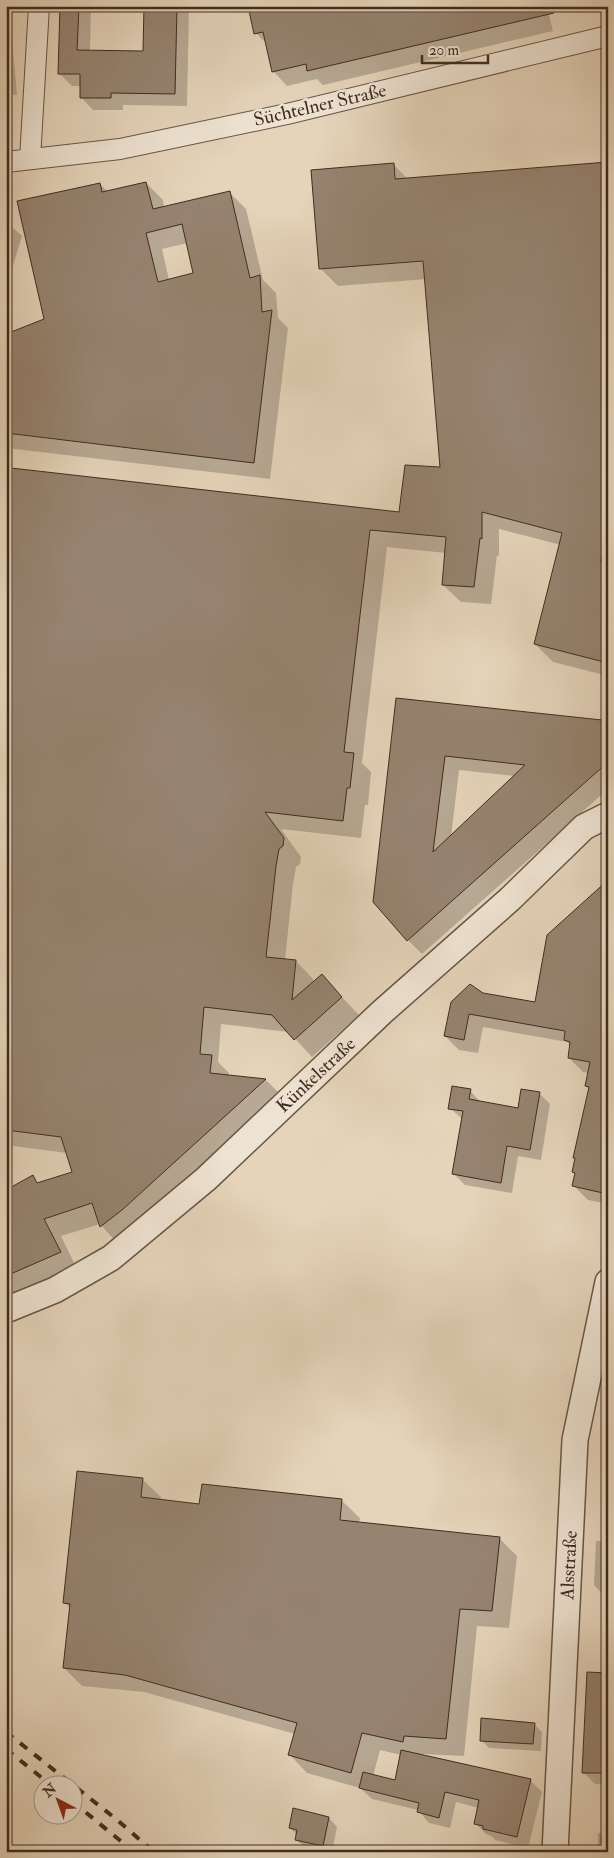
<svg xmlns="http://www.w3.org/2000/svg" width="614" height="1858" font-family="'IM FELL Double Pica',serif">
<rect width="100%" height="100%" fill="#e5d4ba"/>
<filter id="stains"><feTurbulence type="fractalNoise" baseFrequency=".004" numOctaves="4"/><feColorMatrix values="0 0 0 0 .2 0 0 0 0 .09 0 0 0 0 .02 0 0 0 .5 -.17"/></filter>
<radialGradient id="worn" r=".72"><stop offset=".6" stop-color="#630" stop-opacity="0"/><stop offset="1" stop-color="#630" stop-opacity=".3"/></radialGradient>
<path fill="#0003" fill-rule="evenodd" d="M6,6H9L17,95L9,94L13,134L6,135Z
M62,6H91L90,51L144,52L145,6H187L189,8L187,106L123,105V110H93L81,97V86H72L59,73Z
M249,6H547L553,31L323,85L317,79L287,86L273,71L267,44L256,33Z
M393,164L408,179L608,164V676L553,662L535,644L561,545L499,529V556L497,555L491,604L461,602L443,585L446,553L387,547L362,763L371,772L368,805H365L361,838L281,829L301,857L300,864L296,867L293,884L285,960L296,961L313,979V983L322,976L359,1015L312,1057L289,1032L221,1024L218,1062L229,1073V1076L266,1080L283,1097L118,1244L100,1224L61,1236L77,1269L6,1300V1198L37,1184L74,1173L67,1153L6,1145V516L400,513L441,468L426,279L338,286L321,269Z
M146,183L163,200L164,207L229,192L246,209L263,280L276,293L278,318L288,328L270,479L6,448V351L45,320L100,184L108,192ZM188,243L195,274L169,280L162,249Z
M6,226L14,229L22,236L11,272L6,273Z
M397,699L608,728V789L422,954L408,940ZM459,770L515,776L451,837Z
M608,882V1204L588,1200L574,1186L576,1174L573,1172L589,1089L586,1086L589,1073L583,1072L569,1058L571,1046L567,1042L483,1027L478,1053L459,1050L445,1036L483,994L536,1003Z
M470,1091L481,1102L519,1109L539,1093L550,1104L541,1160L518,1156L512,1193L465,1185L454,1174L463,1120L450,1108Z
M608,1428V1465L603,1461Z
M78,1473L143,1480L161,1497L160,1501L201,1505L342,1501L360,1518L359,1523L499,1538L517,1556L509,1628L477,1626L464,1756L422,1754L421,1756L531,1781L542,1792L528,1848L495,1840L491,1836L486,1834L475,1823L479,1808L456,1802L450,1828L429,1823L418,1810L372,1799L360,1788L307,1773L290,1755L295,1734L144,1692L82,1686L64,1668L70,1608L64,1602ZM380,1750L401,1755L396,1782L373,1776Z
M596,1541H608V1595H604L594,1585Z
M608,1674V1784H595L583,1772Z
M534,1724L542,1732L541,1751L489,1748L481,1740Z
M329,1818L337,1827L332,1852H306L305,1848L296,1839L297,1835L290,1828Z
M598,1833L608,1834V1852H600L598,1849Z"/>
<path fill="#968370" stroke="#402c1f" fill-rule="evenodd" d="M60,6H79L77,50L143,51L144,6H177L175,94L111,93V98H80V74H58Z
M248,6H553L554,13L307,71L306,64L272,72L263,32L254,34Z
M608,162V535L601,562L608,564V663L534,644L562,533L482,512V539L480,538L474,587L442,585L446,537L370,530L344,752L354,753L350,788H347L343,821L265,812L284,838L283,846L279,849L276,866L266,957L296,960L292,1000L322,974L342,997L294,1040L272,1015L204,1007L200,1054L212,1055L210,1073L266,1079L122,1210L100,1227L92,1203L44,1219L61,1252L6,1276V1190L33,1175L37,1183L72,1172L61,1137L6,1130V505L11,468L399,512L405,465L440,467L423,261L319,269L311,170L394,163L395,179Z
M146,182L153,209L230,191L250,278L260,275L262,312L272,310L254,463L6,433V334L44,319L17,201L100,183L102,192ZM182,224L193,273L158,282L146,233Z
M396,698L602,720L608,726V762L407,941L373,902ZM445,756L525,765L433,852Z
M608,880V1171L603,1193L572,1186L575,1173L572,1172L575,1158H573L589,1087L585,1086L590,1062L568,1058L570,1042L564,1040L565,1031L469,1014L464,1040L444,1036L451,1002L470,984L483,993L535,1002L547,935Z
M452,1086L471,1089L469,1099L518,1108L521,1089L540,1092L530,1150L507,1146L501,1183L452,1174L463,1111L448,1109Z
M77,1471L143,1478L141,1497L199,1504L202,1484L342,1499L340,1520L500,1537L492,1611L460,1609L446,1739L404,1736L403,1742L362,1733L351,1773L288,1755L297,1723L125,1675L63,1668L70,1604L63,1603Z
M587,1672L608,1673V1773H582Z
M481,1718L535,1723L533,1744L480,1741Z
M401,1750L531,1779L517,1837L483,1829V1826L474,1824L479,1800L445,1792L439,1818L417,1812L419,1803L359,1788L363,1772L395,1780Z
M293,1808L329,1817L323,1846L295,1840L297,1830L289,1828Z"/>
<g fill="none" stroke-linecap="round" stroke-linejoin="round">
<defs>
<path id="minor" d="M30,159L39,6
M6,162L120,149L287,114L608,36"/>
<path id="tertiary" d="M6,1310L55,1290L111,1258L206,1179L382,1012L510,899L584,827L608,815
M555,1852L575,1440L608,1282"/>
</defs>
<use href="#minor" stroke="#695646" stroke-width="22"/>
<use href="#tertiary" stroke="#695646" stroke-width="28"/>
<use href="#minor" stroke="#eee3d2" stroke-width="20"/>
<use href="#tertiary" stroke="#eee3d2" stroke-width="25"/>
<path stroke="#402c1f" stroke-width="4" stroke-dasharray="9 9" stroke-linecap="butt" d="M6,1732L116,1819L154,1852
M6,1749L52,1786
M72,1801L134,1852"/>
</g>
<g text-anchor="middle" dominant-baseline="central" stroke-width="5" stroke-linejoin="round" paint-order="stroke">
<g font-size="19" fill="#402c1f" stroke="#eee3d2">
<text transform="translate(320 105) rotate(-13)">Süchtelner Straße</text>
<text transform="translate(316 1075) rotate(-43)">Künkelstraße</text>
<text transform="translate(569 1565) rotate(-87)">Alsstraße</text>
</g>
</g>
<rect width="614" height="1858" fill="none" stroke="#e5d4ba" stroke-width="25"/>
<rect x="8" y="8" width="599" height="1843" fill="none" stroke="#402c1f" stroke-width="2.5"/>
<rect x="12" y="12" width="589" height="1833" fill="none" stroke="#402c1f"/>
<g transform="translate(58 1800) rotate(319)"><circle r="24" fill="#eee3d2" stroke="#a89a8a"/>
<path d="M0-4L9 19L0 12L-9 19Z" fill="#8f2418"/>
<text y="-8" font-size="14" font-weight="bold" text-anchor="middle" fill="#402c1f">N</text>
</g>
<path d="M422 55v8h66v-8" fill="none" stroke="#402c1f" stroke-width="2.5"/>
<text x="429" y="55" font-size="15" fill="#402c1f" stroke="#eee3d2" stroke-width="4" paint-order="stroke">20 m</text>
<rect width="100%" height="100%" filter="url(#stains)"/>
<rect width="100%" height="100%" fill="url(#worn)"/>
</svg>
